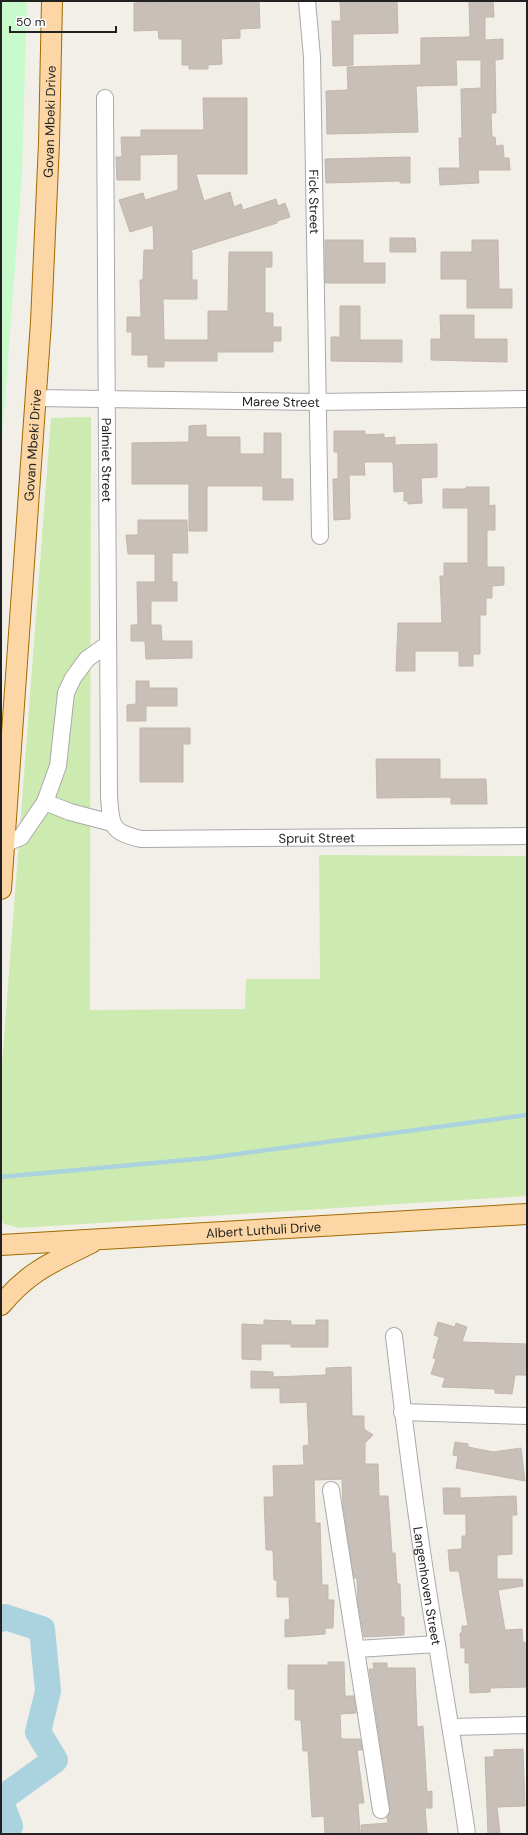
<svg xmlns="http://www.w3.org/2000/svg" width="528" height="1835" font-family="'DM Sans',sans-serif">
<rect width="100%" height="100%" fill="#f2efe9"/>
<path fill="#cdebb0" d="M91,417L90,1010L245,1009L246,979H320L319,855L527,856V1196L20,1228L4,1224L1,1218L2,1065L51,418Z"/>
<path fill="#c8facc" d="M1,1H27L22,174L1,453Z"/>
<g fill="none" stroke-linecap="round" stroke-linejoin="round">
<path stroke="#aad3df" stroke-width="4.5" d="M1,1177L208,1158L527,1115"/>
<path stroke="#aad3df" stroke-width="26" d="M1,1619L5,1617L42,1629L48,1691L38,1732L55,1760L1,1799
M1,1802L10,1826L6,1834"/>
</g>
<path fill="#c7bfb8" stroke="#c4b6ab" d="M187,1H259L260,28L240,29V38L221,39L222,64L208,65V69H189V65H182V39H159L158,30L134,31V3Z
M397,1L398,33L353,34V65L333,66L332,21H341L340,2Z
M469,1H493L494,17H485V40L503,39V59L495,60L496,113H491L492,137H495L496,146L503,145L504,158H509L510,170H478L479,183L440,185L439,168H460L459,138H462L461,89L481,88V60H456L457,85L416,86L418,132L327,134L326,91L348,90L347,67L421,65V38L470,37Z
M203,98H247V174H196L204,201L230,192L234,207L241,204L243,210L276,199L278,206L285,203L290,217L277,221V223L192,250L190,252H192V280H197V299H163L164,340H208V311H228L229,252H272V267H265V313H273V327H281V341H273V352H217V361H164V367H148V355H132V332H127V317H141L140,280H143L144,250H154L153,225L130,232L119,200L143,193L145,200L178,190V154L140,155V180H117L116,157H122L121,137H141V130H204Z
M410,157V183H400V181L326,183L325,159Z
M390,238H415L416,252H390Z
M325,240H363V263H385V283H325Z
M472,240H498L499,289H512V308H467V279H441V252H472Z
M340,306H360V340H402V362L331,361V337H340Z
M440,315H474V339H507V362L431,360V339H441Z
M206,425V437H240V454H264V433H281V479H293V500H263V486H207V531H189V484H132V443L189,442V426Z
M334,431H365V435L384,434V438L395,437V445L437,444V477L421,478L422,503L408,504V501H404V491L394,492L393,462H364L365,475H349L350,519L334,520L333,479H338V452H334Z
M466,487H489V506L495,505V530H487V567H504V585L492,586V598H486V615H480V654H473V666H459V651H415V671H396L398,623H442L440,576H444V563H468V508H443V489H466Z
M138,520H187L188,553H172V582H177V601H151V625H161L162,641H192V658L146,659L145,641H131V625H138L137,582H155V554H128L126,535H138Z
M136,681H149V688H177V706H146V721H127V705L136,704Z
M140,728H190V744H183V782H140Z
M376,759H440V779H486L487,804H451V797L377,798Z
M264,1320L291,1321V1325H316V1320H328V1347H291V1344H261V1360L242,1359V1324L264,1325Z
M438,1322L455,1327L456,1323L467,1327L462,1342L527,1344V1375H515L512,1394L495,1393V1389L442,1387L445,1378L431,1374L436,1359L433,1358L439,1337L434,1335Z
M351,1367L352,1416H364V1429L373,1435L365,1443V1464H378L379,1496H388L392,1553H395L397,1584H400L401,1617H404V1635L364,1637L358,1603L357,1578H354L343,1505L342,1479L314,1480L315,1523H320L322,1585H328V1600H334L333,1628H325V1634L285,1637V1620L290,1619L289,1597H277V1580H274L273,1550H266L264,1497H274L273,1466L304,1465L303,1446L309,1445L307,1402L280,1403V1388H251V1371L273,1372V1377L326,1375V1368Z
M455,1442L468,1444V1447L493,1452L521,1448L525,1481L456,1468L458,1456L453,1455Z
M443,1488H460V1498L516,1496L517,1515H512V1554L497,1555V1579H522L523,1586L498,1590L505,1630L522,1629L523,1643L527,1642V1687L490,1688V1692L470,1693L469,1663H465V1648H461L460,1633H462V1626H468L459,1571H450L448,1550L462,1549V1536H466V1514H444Z
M328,1662H344L345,1696H354L356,1713L340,1714L341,1739H360L362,1750H357L364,1803H358L360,1834H325L324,1816L312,1817L308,1751H303L301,1720H295V1689H288V1665H328Z
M373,1663H387V1668H415L417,1727L423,1726L427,1792L432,1791V1808H425L427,1833L424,1834H361V1825L388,1823L387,1817L390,1809L369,1669H374Z
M523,1749L525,1806L497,1807L500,1834H488L485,1757H494V1750Z"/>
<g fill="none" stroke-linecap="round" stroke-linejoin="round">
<defs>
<g id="minor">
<path id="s1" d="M307,1L312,57L320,536"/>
<path id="s2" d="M105,98L109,796C111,825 110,832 141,839L527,836"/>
<path id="s3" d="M35,398L317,402L527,399"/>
<path d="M45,802L70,812L112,823"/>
<path d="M4,844L21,837L45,802L58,766L66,693L73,678L87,659L108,644"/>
<path id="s4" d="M394,1336C406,1439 419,1543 437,1645C447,1708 458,1771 467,1834"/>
<path d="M402,1412L527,1416"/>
<path d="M331,1490L381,1810"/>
<path d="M357,1649L437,1644"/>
<path d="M452,1727L527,1725"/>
</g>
<g id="major">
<path id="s5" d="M1,889L41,322L49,143L52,1"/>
<path id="s6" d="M1,1245L527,1214"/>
<path d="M1,1305C29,1271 53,1262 91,1243"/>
</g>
</defs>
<use href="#minor" stroke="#a9a9a9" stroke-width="18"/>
<use href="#major" stroke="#a06b00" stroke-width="22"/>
<use href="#minor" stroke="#fff" stroke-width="16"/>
<use href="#major" stroke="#fcd6a4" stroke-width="20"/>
</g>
<g text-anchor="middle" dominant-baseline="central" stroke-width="3.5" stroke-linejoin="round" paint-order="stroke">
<g font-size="13" fill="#222" stroke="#fff">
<text stroke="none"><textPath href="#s5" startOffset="769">Govan Mbeki Drive</textPath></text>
<text stroke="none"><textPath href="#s1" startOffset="201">Fick Street</textPath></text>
<text stroke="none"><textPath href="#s3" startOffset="246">Maree Street</textPath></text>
<text stroke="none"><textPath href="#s5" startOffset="445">Govan Mbeki Drive</textPath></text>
<text stroke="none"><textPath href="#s2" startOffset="362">Palmiet Street</textPath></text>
<text stroke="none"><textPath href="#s2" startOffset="935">Spruit Street</textPath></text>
<text stroke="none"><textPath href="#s6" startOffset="263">Albert Luthuli Drive</textPath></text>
<text stroke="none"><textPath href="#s4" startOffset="252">Langenhoven Street</textPath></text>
</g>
</g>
<rect width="528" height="1835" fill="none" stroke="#222222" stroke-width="4"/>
<path d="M10 26v6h106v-6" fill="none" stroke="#222222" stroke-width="2"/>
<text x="16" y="26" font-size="12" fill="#222222" stroke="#ffffff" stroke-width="3" paint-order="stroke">50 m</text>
</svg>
